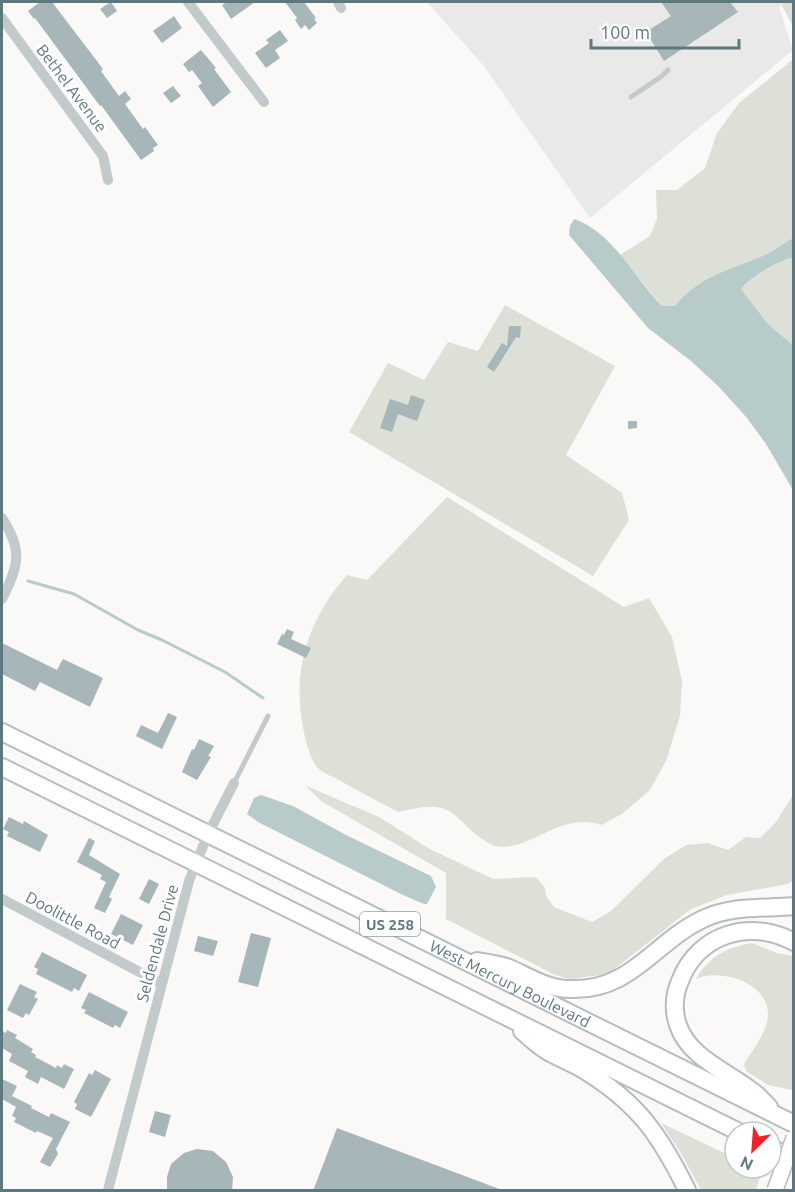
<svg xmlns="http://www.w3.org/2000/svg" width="795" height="1192" font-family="Ubuntu,sans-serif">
<rect width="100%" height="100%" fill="#faf9f7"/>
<path fill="#e8e9e8" d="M427,2H788L779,7L793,50L590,218L483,65Z"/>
<path fill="#dce0d6" d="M785,2H793V26L782,6Z
M791,61H793V238C785,242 777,249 769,253C733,270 702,273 675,306H662L620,255L650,236L657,219L656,190H677L705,168L717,133L739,103Z
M790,258L793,260V345L768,324L741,289C750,278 777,262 790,258Z
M505,305L615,366L566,455L622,493L629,520L593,576L349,432L388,363L424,380L448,342L478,351Z
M447,497L624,607L649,598L672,637L682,681L680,716L666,761L650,790L622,814L601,825C559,811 530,853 495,846C490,845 484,840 479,837C468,829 459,816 447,810C432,803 413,809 398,812C377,801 357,790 337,779C331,776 321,772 317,767C309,757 306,741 303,728C292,669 308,620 347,575L367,580Z
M306,786L379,817L430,849L493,879L536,877L545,888L546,896L554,907L592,922L611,911L664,859L686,845L708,843L728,850L746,837L760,838L776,822L793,795V881L788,884L727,895L691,909L608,974L570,979L555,975L446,919V873L321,801Z
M752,943L777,953L793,956L792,1090L768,1085L746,1071L744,1064C752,1051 763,1037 767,1022C776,985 722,967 696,979C710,956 725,948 752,943Z
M661,1123L735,1158V1168H752L759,1172L760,1177L756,1190H701L682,1155Z"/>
<path fill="#b8cbcb" d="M574,219C613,232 635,279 662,306H675C702,273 733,270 769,253C777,249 785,242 793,238V260L790,258C777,262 749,278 741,289L768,324L793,345V490L766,444L747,418L719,387L691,361L648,328L569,235L570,226Z
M261,795L293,806L346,835L431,876L436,887L427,904H424L403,895L258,822L247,814L254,798Z"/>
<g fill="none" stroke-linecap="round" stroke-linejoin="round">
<path stroke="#b8cbcb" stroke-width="3" d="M28,581L74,594L138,630L162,640L225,672L263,698"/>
</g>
<path fill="#a7b6b8" d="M40,2H52L103,69L101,71L119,96L125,91L131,99L125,104L143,129L145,127L158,145L153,148L154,151L141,160L101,105L100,106L35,18L34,19L28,11Z
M111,2L117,11L107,18L100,9Z
M227,2H255L231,19L222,5Z
M285,2H304L316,18L314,19L317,23L309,30L305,25L301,29L295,20L297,18Z
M661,2H730L738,12L664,61L646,32L671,16Z
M174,16L182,28L162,43L153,31Z
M280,30L288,41L275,50L280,58L266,68L255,53L269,43L266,40Z
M201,50L216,68L214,69L231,92L213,107L198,86L202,83L192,70L189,72L183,64Z
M173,86L181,96L171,103L163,93Z
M509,326H521L520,338L516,337L494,372L487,367L502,343L507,346Z
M411,395L425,400L417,421L398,414L392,432L380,428L390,399L408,405Z
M628,421H637V428L628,429Z
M287,629L294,632L291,639L311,648L306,658L277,644L282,634L284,635Z
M2,643L57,670L63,659L103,678L90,707L40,682L35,691L2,674Z
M168,713L177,717L162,749L136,736L141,725L158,733Z
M199,739L214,746L208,756L211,757L197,780L182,772L192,749L194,750Z
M9,817L23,824L24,821L48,835L40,852L7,836L9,832L3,829Z
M89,838L95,841L89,855L120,874L109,897L112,899L105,913L94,908L106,882L100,879L102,875L77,862Z
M149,879L159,884L149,904L139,899Z
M121,914L143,925L133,945L111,934Z
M251,933L271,938L258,987L238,982Z
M198,936L218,941L213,956L194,951Z
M42,952L87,975L79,991L74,988L72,992L36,974L38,969L34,967Z
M20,984L37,992L34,997L38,999L29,1015L26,1013L23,1018L7,1010Z
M89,992L128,1012L120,1028L115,1025L113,1028L84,1013L86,1010L81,1008Z
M7,1030L17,1035L15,1038L33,1049L31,1052L36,1055L35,1057L56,1068L57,1065L62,1068L64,1064L74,1069L64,1089L41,1077L38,1084L25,1077L28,1071L9,1061L12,1054L2,1048V1031L6,1033Z
M95,1070L111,1079L91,1117L75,1109L77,1104L74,1102L89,1073L92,1075Z
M2,1079L17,1086L12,1096L32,1106L31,1108L49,1117L51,1113L70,1122L56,1149L58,1154L50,1167L40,1162L53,1138L37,1131L36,1133L14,1122L16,1118L12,1116L16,1107L2,1099Z
M155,1111L171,1115L165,1137L149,1132Z
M337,1128L502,1190V1191H313Z
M197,1149L213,1151L226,1162L233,1177L232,1191H167V1177L171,1164L184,1153Z"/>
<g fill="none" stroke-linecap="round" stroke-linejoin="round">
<defs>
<g id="primary">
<path id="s1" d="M2,732L794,1124"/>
<path d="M2,767L739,1132"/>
<path d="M477,961C488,963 499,964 509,968C528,976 547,989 569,989C631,992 654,942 703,919C733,905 762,909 794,906"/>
<path d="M522,1031C530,1038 538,1046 547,1051C559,1058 572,1063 584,1070C638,1103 660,1135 687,1190"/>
<path d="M769,1107C763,1101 758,1095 752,1091C727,1071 689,1058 678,1025C673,1010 674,995 680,981C698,934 750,918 794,942"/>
<path d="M771,1148L794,1158"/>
</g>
</defs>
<use href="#primary" stroke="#b4bdbf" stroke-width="20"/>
<path stroke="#c3cacc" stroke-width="5" d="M631,97L662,76L668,70
M234,783L268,716"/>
<path stroke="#c3cacc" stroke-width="10" d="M188,2L264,102
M338,2L341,8
M2,18L103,156L108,180
M2,518C23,550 19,565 2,599
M2,899L162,984
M108,1190L189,881L208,834L234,783"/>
<use href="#primary" stroke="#fff" stroke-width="16"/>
<defs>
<path id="secondary-bridge" d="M775,1190L794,1138"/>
</defs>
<use href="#secondary-bridge" stroke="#b3bdbf" stroke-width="18" stroke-linecap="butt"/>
<use href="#secondary-bridge" stroke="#fff" stroke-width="15"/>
</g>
<g text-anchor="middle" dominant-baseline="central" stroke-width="6" stroke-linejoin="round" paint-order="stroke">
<rect fill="#fff" stroke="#8ea0a5" stroke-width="1.5" x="360" y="912" width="60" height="24" rx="4.5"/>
<g font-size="15" font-weight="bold" fill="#5e787f">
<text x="390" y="924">US 258</text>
</g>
<g font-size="16" fill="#5e787f" stroke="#fff">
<text transform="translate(72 88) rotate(53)">Bethel Avenue</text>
<text transform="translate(73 920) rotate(28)">Doolittle Road</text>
<text transform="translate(157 943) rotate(-75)">Seldendale Drive</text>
<text stroke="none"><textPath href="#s1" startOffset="567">West Mercury Boulevard</textPath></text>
</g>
</g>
<rect width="795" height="1192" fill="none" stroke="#5e787f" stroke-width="6"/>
<g transform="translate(753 1150) rotate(205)"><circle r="28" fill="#ffffff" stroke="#bfc9cc" stroke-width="1.5"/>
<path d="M0-4.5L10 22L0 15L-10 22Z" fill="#f02129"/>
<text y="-9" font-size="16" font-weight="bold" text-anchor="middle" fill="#5e787f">N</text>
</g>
<path d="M591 39v9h148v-9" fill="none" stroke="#5e787f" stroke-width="3"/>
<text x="600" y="39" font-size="18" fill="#5e787f" stroke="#ffffff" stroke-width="4.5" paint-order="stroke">100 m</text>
</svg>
